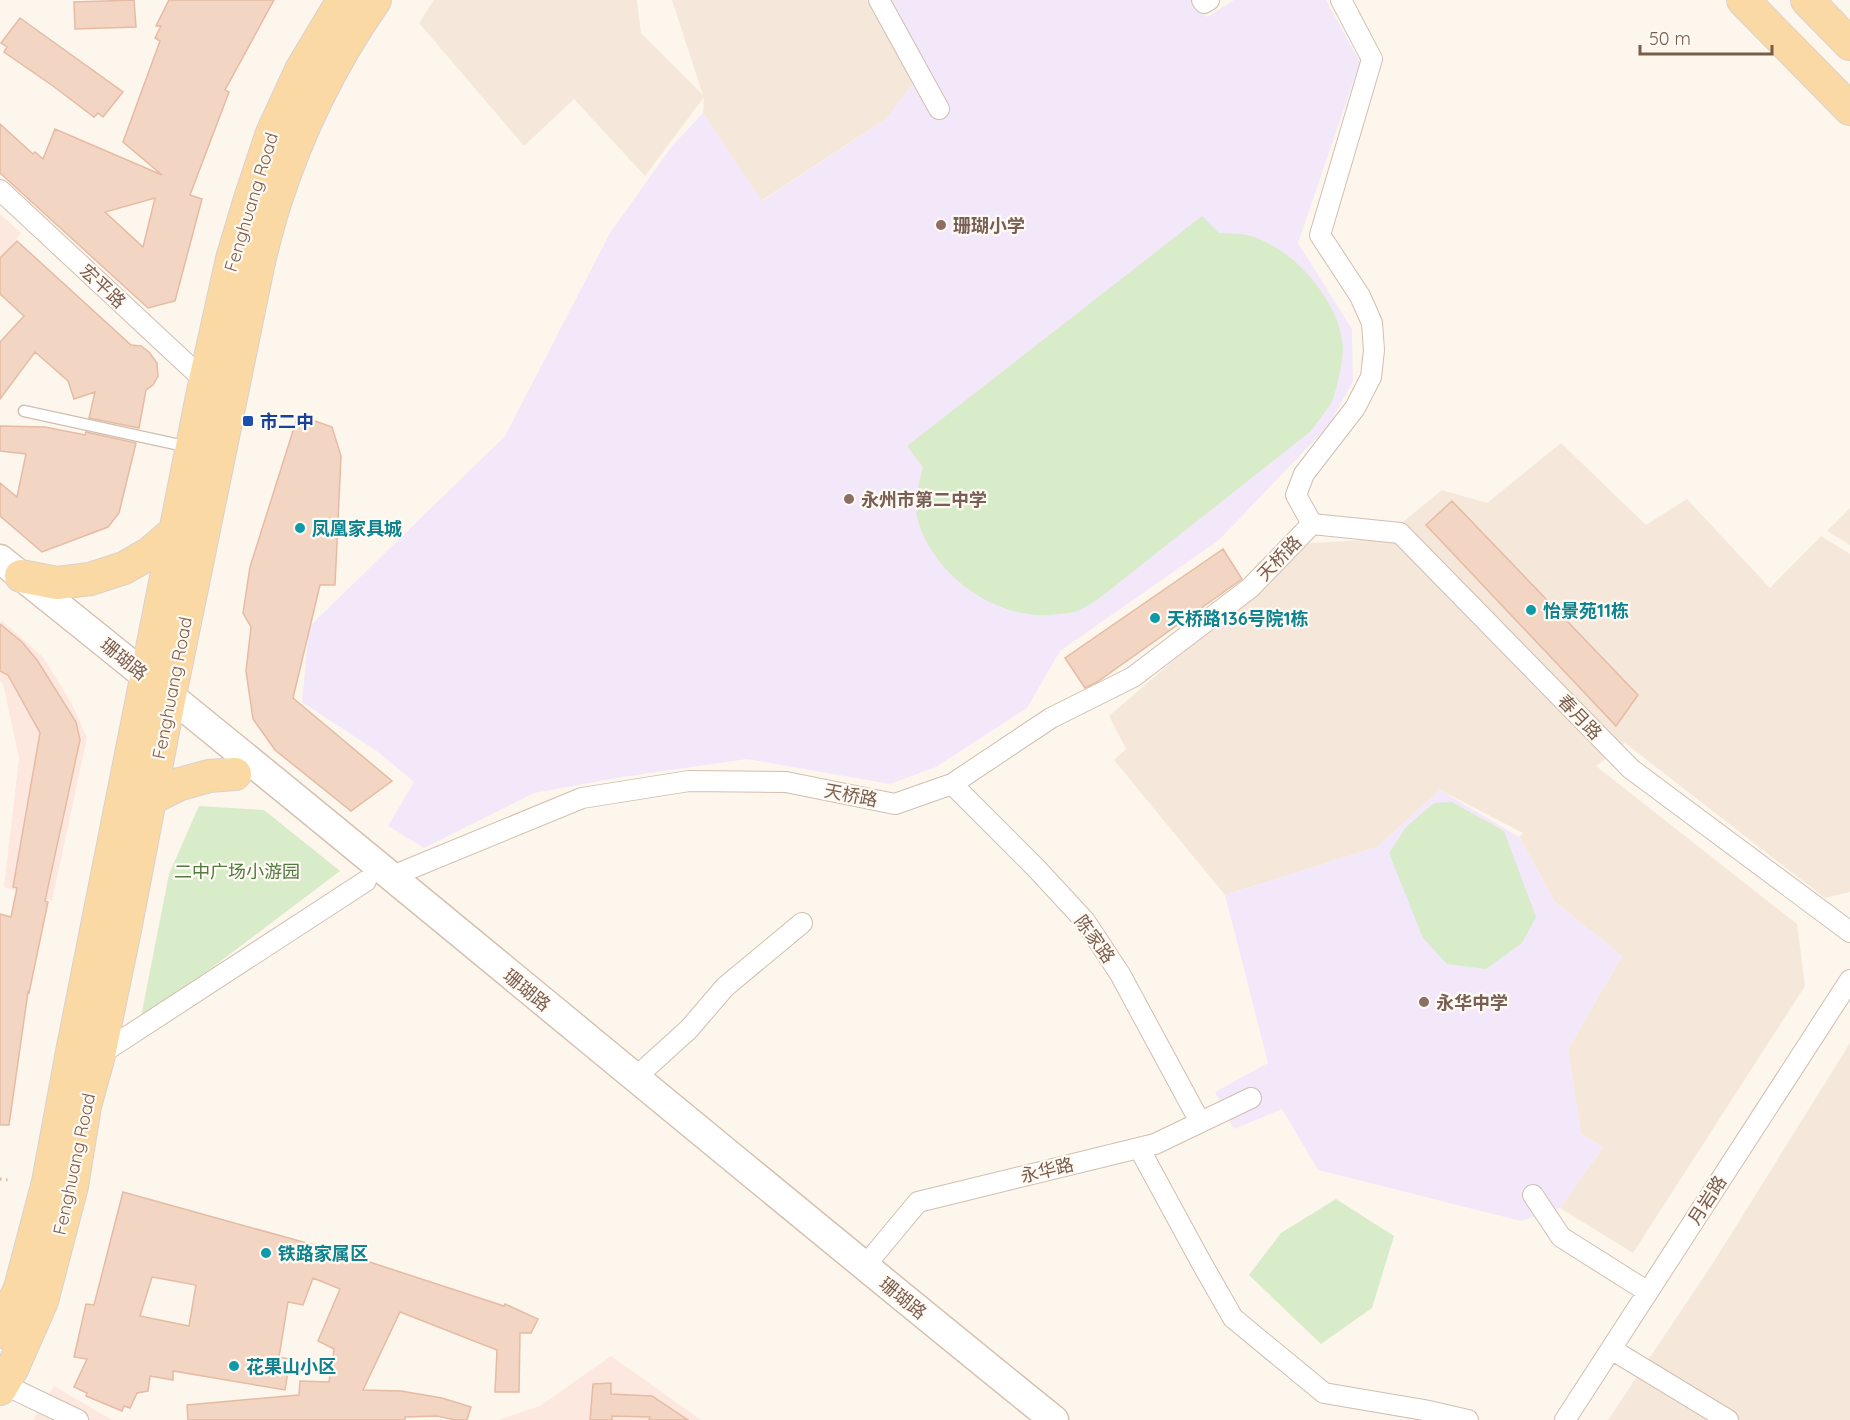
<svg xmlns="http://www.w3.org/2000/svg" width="1850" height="1420" font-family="Quicksand,'Noto Sans SC',sans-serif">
<rect width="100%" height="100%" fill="#fdf6ec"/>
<path fill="#f5e8da" d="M434,0H637L641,33L703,95L672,0H867L914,82L886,119L761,201L703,113L704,97L645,176L574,99L524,146L419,23Z
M1561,443L1646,525L1687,499L1770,588L1821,536L1850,554V892L1825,898L1625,743L1596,766L1797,924L1805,986L1633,1253L1560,1208L1603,1147L1581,1134L1568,1049L1622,956L1555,902L1519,837L1523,833L1440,790L1377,847L1225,895L1114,760L1126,749L1109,716L1310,543L1382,539L1442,490L1487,503Z
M1850,508V545L1827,531Z
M1850,1043V1420H1608L1713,1263Z"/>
<path fill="#fde8e0" d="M0,214L21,233L0,259Z
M1,620L43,657L71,702L87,738L52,901L4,887L19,758L3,684L0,681Z
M611,1356L701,1420H498L540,1406Z
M54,1386L112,1420H33Z"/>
<path fill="#f3e8fa" d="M890,0H1194L1207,17L1234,0H1326L1360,62L1298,243L1352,329L1353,381L1329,425L1219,540L1060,651L1027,708L936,767L890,784L747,759L622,777L534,793L424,848L388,826L414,782L378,752L302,702L309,627L505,436L610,233L672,146L703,113L762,201L886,119L925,67Z
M1440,790L1519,837L1555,902L1622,956L1568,1049L1581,1134L1603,1147L1560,1208L1521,1221L1318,1170L1282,1109L1234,1129L1215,1092L1268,1063L1225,895L1377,847Z"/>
<path fill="#d8ecc9" d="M1202,216L1219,233C1229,234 1242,233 1251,236C1294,249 1340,301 1343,347C1343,361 1337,393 1330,405C1324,414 1317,422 1311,431L1097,600C1091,603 1084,608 1077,611C1072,613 1065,613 1059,614C1000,623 935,578 918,521C913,504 919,483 923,467L907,446Z
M1452,802L1504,831L1536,917L1522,943L1486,969L1447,964L1423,938L1389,853L1406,827L1434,803Z
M199,806L264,810L340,871L140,1022L169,874Z
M1336,1199L1394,1236L1372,1308L1321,1344L1249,1275L1281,1233Z"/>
<path fill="#f3d5c3" stroke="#e6bba3" stroke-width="1.5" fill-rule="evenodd" d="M134,0L136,27L75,29L74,2Z
M169,0H274L225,90L229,92L190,195L202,199L175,301L148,308L0,173V124L33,154L35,152L43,159L55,129L162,175L123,142L160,41L155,38L161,26H156ZM155,198L143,247L105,212Z
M20,18L123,92L103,117L98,113L94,117L53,86L4,52L7,47L1,43Z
M17,241L131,345L141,346L149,352L157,363L158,376L153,385L146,390L139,428L89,418L95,392L74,399L68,381L35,352L0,399V342L24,316L0,294V258Z
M298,415L332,427L341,456L335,585H320L293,698L392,781L351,811L275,750L253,719L246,671L251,627L243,613L250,567Z
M0,426L45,427L85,435L86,432L136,443L119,513L108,527L42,552L0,516V483L17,497L26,454L0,451Z
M1452,501L1638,695L1616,726L1426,525Z
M1223,549L1242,579L1097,682L1085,688L1065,658Z
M0,624L22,642L37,660L76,722L80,740L45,901L48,902L29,993L28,992L9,1125H0V914L11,917L17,888L13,887L40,733L8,675L0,671Z
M123,1192L339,1252L504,1306L505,1304L538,1319L531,1333H520L519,1392H495L497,1350L400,1312L363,1390L401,1391L442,1398L471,1407L467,1420H455L437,1416L405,1417V1420H188L187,1405L299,1395L300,1381L329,1382L334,1349L318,1341L340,1289L313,1278L303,1305L288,1302L279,1357L290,1359L285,1390L173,1371V1380L150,1376L148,1391L137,1393L130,1408L124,1406L122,1411L86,1396L87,1393L74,1387L87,1359L74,1357L86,1304L94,1305ZM152,1277L196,1285L189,1326L140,1316Z
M611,1383V1394L652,1396L688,1420H649L650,1417L612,1416V1420H590L593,1384Z"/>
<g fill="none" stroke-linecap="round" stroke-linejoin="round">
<defs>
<path id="service" d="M24,411L189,447"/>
<path id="minor" d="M879,0L939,109
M1202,0L1204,3L1209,0
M0,190L205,381
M1312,524L1400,533L1631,769L1850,932
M1312,524L1296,495L1304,474L1355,408L1371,377L1374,350L1372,323L1360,296L1320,235L1372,59L1341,0
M952,784L1036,868L1085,921L1120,974L1200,1122
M390,877L582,798L689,781L786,782L895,804L952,784L1051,718L1133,677L1250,588L1312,524
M99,1055L366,881
M635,1078L689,1029L725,987L802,923
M1139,1148L1201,1262L1233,1318L1324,1393L1424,1410L1468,1420
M1533,1195L1561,1237L1648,1292
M864,1267L918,1202L1155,1144L1251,1098
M1611,1349L1728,1420
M3,1384L78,1420
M1565,1420L1850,980"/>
<path id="secondary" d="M0,559C355,842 701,1135 1054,1420"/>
<path id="primary" d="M1743,0L1850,109
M1807,0L1850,44
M21,576L57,583L90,579L124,568L150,553L177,530
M150,799L180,784L209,776L235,774
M0,1332L20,1288L48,1182L72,1052L205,381L232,259L250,199L272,133L301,70L343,0
M0,1389L13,1367L42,1301L72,1186L85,1106L99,1055L125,930L170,695L258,266C263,245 268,224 275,203C298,131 332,62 375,0"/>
</defs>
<use href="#service" stroke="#d1beb0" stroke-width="13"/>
<use href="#minor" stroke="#d1beb0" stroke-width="22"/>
<use href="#secondary" stroke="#d6c0b0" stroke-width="31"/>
<use href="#primary" stroke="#dad1cd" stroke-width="34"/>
<path stroke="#d9b8a5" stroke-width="3" stroke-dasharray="1.5 4.5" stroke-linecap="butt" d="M0,1179L9,1180"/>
<use href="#service" stroke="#fff" stroke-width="10"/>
<use href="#minor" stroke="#fff" stroke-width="20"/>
<use href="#secondary" stroke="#fff" stroke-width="28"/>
<use href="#primary" stroke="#fbd9a5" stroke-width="32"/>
</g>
<g fill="#8d6e63" stroke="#fffaf3" stroke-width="2">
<circle cx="941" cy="225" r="6"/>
<circle cx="849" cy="499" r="6"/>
<circle cx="1424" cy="1002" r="6"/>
</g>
<rect fill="#1a4fb4" stroke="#fffaf3" stroke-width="2" x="242" y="415" width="12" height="12" rx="3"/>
<g fill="#0f9aa8" stroke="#fffaf3" stroke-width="2">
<circle cx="300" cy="528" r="6"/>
<circle cx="1531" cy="610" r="6"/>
<circle cx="1155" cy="618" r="6"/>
<circle cx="266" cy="1253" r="6"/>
<circle cx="234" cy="1366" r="6"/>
</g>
<g text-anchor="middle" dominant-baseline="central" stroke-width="4.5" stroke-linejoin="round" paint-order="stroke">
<g font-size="18" fill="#7a5c4d" stroke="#fffaf3">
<text transform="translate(251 202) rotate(-73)">Fenghuang Road</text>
<text transform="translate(103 286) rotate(43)">宏平路</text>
<text transform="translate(1279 558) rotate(-46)">天桥路</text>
<text transform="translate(124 659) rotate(39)">珊瑚路</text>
<text transform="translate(172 688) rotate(-79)">Fenghuang Road</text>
<text transform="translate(1580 717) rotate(46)">春月路</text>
<text transform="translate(851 795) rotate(11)">天桥路</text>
<text transform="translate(1095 939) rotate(54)">陈家路</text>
<text transform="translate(527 990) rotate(39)">珊瑚路</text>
<text transform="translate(74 1164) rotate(-78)">Fenghuang Road</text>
<text transform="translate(1047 1170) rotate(-14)">永华路</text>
<text transform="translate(1707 1200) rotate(-57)">月岩路</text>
<text transform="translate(903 1298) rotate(39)">珊瑚路</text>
</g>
<g font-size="18" font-weight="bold" fill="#785e54" stroke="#fffaf3" text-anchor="start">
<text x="953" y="225">珊瑚小学</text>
<text x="861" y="499">永州市第二中学</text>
<text x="1436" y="1002">永华中学</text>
</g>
<g font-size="18" font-weight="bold" fill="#164399" stroke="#fffaf3" text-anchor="start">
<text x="260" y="421">市二中</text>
</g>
<g font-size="18" font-weight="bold" fill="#0d838f" stroke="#fffaf3" text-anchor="start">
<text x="312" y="528">凤凰家具城</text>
<text x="1543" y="610">怡景苑11栋</text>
<text x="1167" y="618">天桥路136号院1栋</text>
<text x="278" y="1253">铁路家属区</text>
<text x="246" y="1366">花果山小区</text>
</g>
<g font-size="18" fill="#537a41" stroke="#fffaf3">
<text x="237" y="871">二中广场小游园</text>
</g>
</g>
<path d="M1640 45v9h132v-9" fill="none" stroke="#7a5c4d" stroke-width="3"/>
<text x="1649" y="45" font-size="18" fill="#7a5c4d" stroke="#fffaf3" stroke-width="4.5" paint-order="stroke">50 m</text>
</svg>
